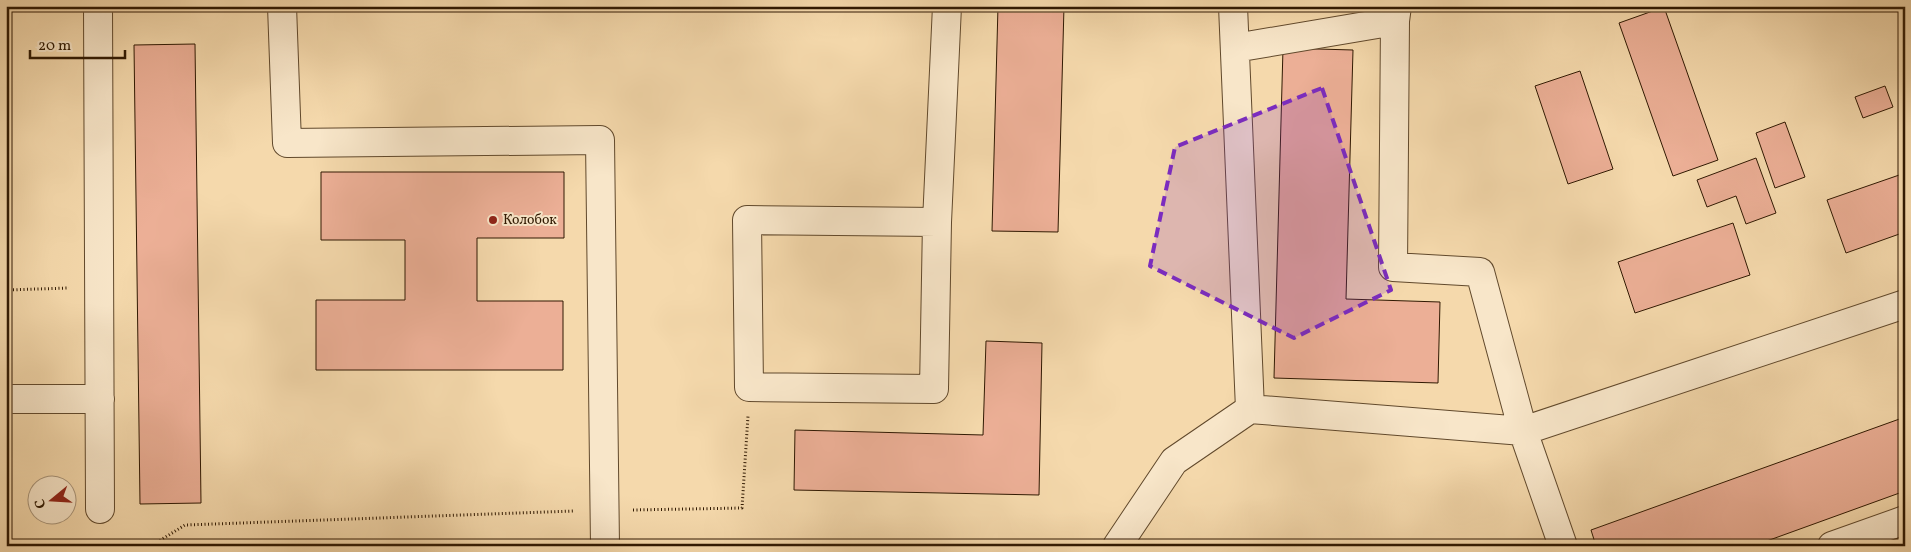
<svg xmlns="http://www.w3.org/2000/svg" width="1911" height="552" font-family="Vollkorn,serif">
<rect width="100%" height="100%" fill="#f5d9ac"/>
<filter id="stains"><feTurbulence type="fractalNoise" baseFrequency=".004" numOctaves="4"/><feColorMatrix values="0 0 0 0 .2 0 0 0 0 .09 0 0 0 0 .02 0 0 0 .5 -.17"/></filter>
<radialGradient id="worn" r=".72"><stop offset=".6" stop-color="#630" stop-opacity="0"/><stop offset="1" stop-color="#630" stop-opacity=".3"/></radialGradient>
<path fill="#ecaf96" stroke="#301902" d="M998,6H1064L1058,232L992,231Z
M1664,7L1718,160L1673,176L1619,23Z
M195,44L201,503L140,504L134,45Z
M1283,48L1353,50L1346,299L1440,302L1438,383L1274,378Z
M1580,71L1613,169L1568,184L1535,86Z
M1885,86L1893,107L1863,118L1855,97Z
M1785,122L1805,177L1775,188L1756,133Z
M1756,158L1776,213L1746,224L1736,196L1707,207L1697,180Z
M321,172H564V238H477V301H563V370H316V300H405V240H321Z
M1905,173V232L1846,253L1827,200Z
M1733,223L1750,275L1635,313L1618,262Z
M986,341L1042,343L1039,495L794,490L795,430L983,435Z
M1905,417V491L1753,546H1596L1591,530Z"/>
<g fill="none" stroke-linecap="round" stroke-linejoin="round">
<defs>
<path id="minor" d="M98,6L100,509
M282,6L287,143L600,140L605,546
M1395,21L1393,267L1480,272L1523,431L1563,546
M1235,48L1395,21L1397,6
M937,222L747,220L749,387L934,389L937,222L947,6
M6,399H100
M1250,409L1523,431L1905,304
M1117,546L1174,461L1250,409L1233,6
M1832,546L1905,520"/>
</defs>
<use href="#minor" stroke="#61492c" stroke-width="30"/>
<path stroke="#301902" stroke-width="3" stroke-dasharray="1 2.5" stroke-linecap="butt" d="M6,290L69,288
M633,510L742,508L748,416
M151,546L185,525L574,511"/>
<use href="#minor" stroke="#f8e6c9" stroke-width="28"/>
</g>
<path fill="#7b2cbf" fill-opacity="0.2" stroke="#7b2cbf" stroke-width="4" stroke-dasharray="10 6" stroke-linejoin="round" d="M1322,88L1391,290L1294,338L1150,266L1175,147Z"/>
<circle fill="#8f2418" stroke="#f8e6c9" stroke-width="2" cx="493" cy="220" r="5"/>
<g text-anchor="middle" dominant-baseline="central" stroke-width="4" stroke-linejoin="round" paint-order="stroke">
<g font-size="14" fill="#301902" stroke="#f8e6c9" text-anchor="start">
<text x="503" y="220">Колобок</text>
</g>
</g>
<rect width="1911" height="552" fill="none" stroke="#f5d9ac" stroke-width="25"/>
<rect x="8" y="8" width="1896" height="537" fill="none" stroke="#301902" stroke-width="2.5"/>
<rect x="12" y="12" width="1886" height="527" fill="none" stroke="#301902"/>
<g transform="translate(52 500) rotate(252)"><circle r="24" fill="#f8e6c9" stroke="#a89479"/>
<path d="M0-4L9 19L0 12L-9 19Z" fill="#8f2418"/>
<text y="-8" font-size="14" font-weight="bold" text-anchor="middle" fill="#301902">С</text>
</g>
<path d="M30 50v8h95v-8" fill="none" stroke="#301902" stroke-width="2.5"/>
<text x="38" y="50" font-size="15" fill="#301902" stroke="#f8e6c9" stroke-width="4" paint-order="stroke">20 m</text>
<rect width="100%" height="100%" filter="url(#stains)"/>
<rect width="100%" height="100%" fill="url(#worn)"/>
</svg>
